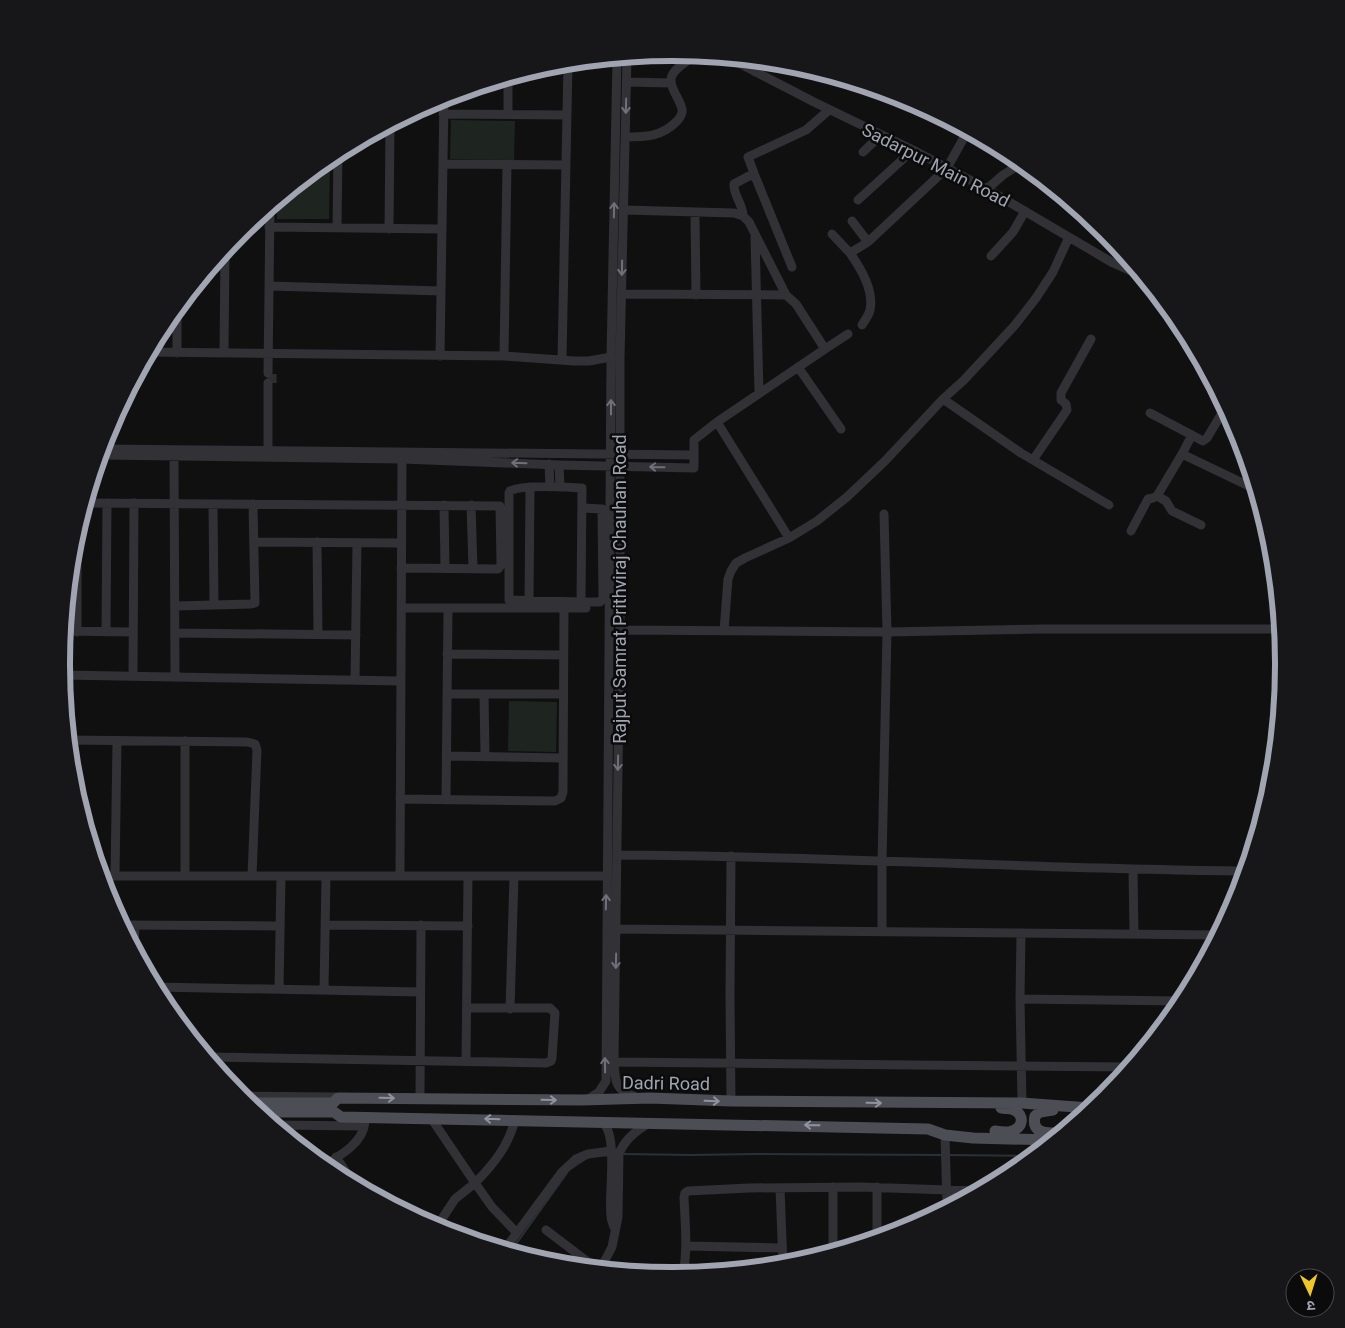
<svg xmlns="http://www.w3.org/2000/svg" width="1345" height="1328" font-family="Roboto,'Noto Sans Devanagari',sans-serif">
<rect width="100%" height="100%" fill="#101011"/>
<path fill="#1e2520" d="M451,120L515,121L514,160L450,159Z
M330,158L329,219H277V201Z
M509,701L557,702L556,752L508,751Z"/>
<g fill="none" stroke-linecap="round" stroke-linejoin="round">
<path stroke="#2a3039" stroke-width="2" d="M624,1154L691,1155L756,1154L943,1155
M948,1155L1033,1156
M572,1168L584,1160
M511,1251L567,1173"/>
<path stroke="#2d2e31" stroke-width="9" stroke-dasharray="9 4.5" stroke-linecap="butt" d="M272,383V373"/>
<path stroke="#313136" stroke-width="9" d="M627,57L620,358V623L614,1062C615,1080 615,1091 634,1096
M729,58L814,102L913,150L987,189L1113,263L1140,275
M755,72L760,61
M508,78V114
M627,82L671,83
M443,114L567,115
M626,137C645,137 661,137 676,122C680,118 683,114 682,109C680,99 670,89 671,79C672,69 688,61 695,55
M863,152L881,135
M443,164L566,165
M755,176L748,157L806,130L829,110
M987,189L1003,175L1022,163
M858,200L913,150
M624,210L734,213L743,216L749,222L786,295
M695,213L696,295
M743,216C743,204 733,195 734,184L749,176H755L792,267
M852,221L868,242
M269,227L442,229
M337,227L338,153
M389,229L390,125
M832,234L850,253L868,242L947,168L967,132
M755,237L759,393
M850,253C861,269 874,290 870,310C869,315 865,320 862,325
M991,256L1013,232L1025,211
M269,286L441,291
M825,349L848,334
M149,352L504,356L574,361H589L611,357
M177,353V308
M224,353L225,250
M440,356L444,97
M504,356L507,165
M562,359L568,63
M798,367L841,429
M268,373L270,207
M943,399L1021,453L1109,505
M1150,413L1203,441L1207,438L1225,408
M717,422L789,538
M102,449L694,455
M174,452L175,677
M268,454V383
M1182,454L1192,435
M100,455L402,459L559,465L694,468V440L717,422L825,349L796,304L786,295L622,294
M1033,460L1067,410L1066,404L1061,400V393L1091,339
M549,464L550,487
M559,465L560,487
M1157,496L1166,501L1172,511L1201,525
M85,503L500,506L501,565L498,569L401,568
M213,504L214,605
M444,505L445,568
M471,505L473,568
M1131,531L1148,499L1153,498L1157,496L1182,454L1255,489
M254,542L401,543
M317,542L318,634
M529,601L530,487
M581,602L509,600V493L510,491C522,484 566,487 582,488L581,602H600L603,598L602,509L582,508
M175,606L251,604L255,603L253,504
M401,608H586
M620,630L887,632L1042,629H1280
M64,631L133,632
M724,631L728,579L731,571L736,563L745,558L789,538L817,521L847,497L885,461L943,399L964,380L1015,325L1036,298L1053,272L1069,237
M77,632V529
M106,632L107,503
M175,633L356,635
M447,654L563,655
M62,675L401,681
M133,676L134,503
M355,680L357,543
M447,694H563
M484,694L485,757
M68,740L247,742L255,744L257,750L252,876
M185,741V876
M447,756L562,758
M400,799L555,801L561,798L563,792L564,608
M446,800L448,608
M617,855C827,856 1036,869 1246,871
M731,856L730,995L731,1101
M1133,870L1134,934
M101,876H607
M115,876L117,741
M400,876L402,454
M122,925L280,926
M325,925L468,926
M616,929L1218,935
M882,932V862L887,632L884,514
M1021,933L1020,999L1022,1103
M134,948L135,925
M155,987L420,992
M279,989L281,876
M324,990L326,876
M1020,999L1182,1001
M510,1009L514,876
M208,1057L546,1063L551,1061L552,1058L555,1013L550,1008H467
M466,1060L468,876
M614,1062L1129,1067
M240,1096L335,1097
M420,1098L421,925
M587,1100L599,1092L606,1081L611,357L617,58
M431,1118L475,1183L455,1199L436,1228
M515,1120C508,1146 494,1164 475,1183L492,1207L517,1233
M602,1122C619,1134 608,1196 611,1216C611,1220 613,1224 614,1227
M276,1125L364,1126
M945,1135L947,1207
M336,1157L354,1184
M324,1165C341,1155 363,1143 365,1122
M833,1187V1251
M877,1187V1238
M780,1188L783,1265
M385,1200L388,1198
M546,1230L596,1268
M686,1246L782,1248
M505,1249L562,1172L576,1159L588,1154L611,1151
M601,1268L612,1247L618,1217L619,1154C624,1140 637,1130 649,1123
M683,1274C688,1249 685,1223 684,1197L685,1193L688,1191L749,1188L861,1187L977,1191"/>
<path stroke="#4d4d55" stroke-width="11" d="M248,1103H333L338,1098L582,1100L650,1098L731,1101L1022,1103L1090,1108
M1053,1110L1040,1112L1035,1116C1031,1134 1047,1133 1060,1133
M259,1112H334L341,1117L928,1129L945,1135L973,1138L1052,1140
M995,1131C1001,1132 1007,1133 1012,1131C1023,1128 1025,1115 1014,1110C1010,1108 1005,1109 1001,1108"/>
</g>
<defs><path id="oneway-shaft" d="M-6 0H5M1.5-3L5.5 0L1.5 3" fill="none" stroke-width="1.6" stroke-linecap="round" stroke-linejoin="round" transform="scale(1.25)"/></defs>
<g stroke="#6f707a">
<use href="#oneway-shaft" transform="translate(626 106) rotate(91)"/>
<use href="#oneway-shaft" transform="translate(614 210) rotate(-89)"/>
<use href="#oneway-shaft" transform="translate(622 268) rotate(91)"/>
<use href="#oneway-shaft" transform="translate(611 407) rotate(-90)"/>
<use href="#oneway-shaft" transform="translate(519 463) rotate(-178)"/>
<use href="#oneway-shaft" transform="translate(657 467) rotate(-179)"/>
<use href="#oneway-shaft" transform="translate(618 763) rotate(91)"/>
<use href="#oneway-shaft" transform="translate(606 902) rotate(-89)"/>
<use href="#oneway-shaft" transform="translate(616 961) rotate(91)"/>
<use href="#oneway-shaft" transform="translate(605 1065) rotate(-91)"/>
</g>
<g stroke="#90939f">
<use href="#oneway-shaft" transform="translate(387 1098) rotate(1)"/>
<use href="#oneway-shaft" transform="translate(549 1100) rotate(1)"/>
<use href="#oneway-shaft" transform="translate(712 1101) rotate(2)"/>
<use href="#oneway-shaft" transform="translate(874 1103) rotate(1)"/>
<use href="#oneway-shaft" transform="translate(492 1119) rotate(-178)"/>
<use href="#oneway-shaft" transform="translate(812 1125) rotate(-179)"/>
</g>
<g text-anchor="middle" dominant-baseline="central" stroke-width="5" stroke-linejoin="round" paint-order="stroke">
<g font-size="18" fill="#a1a4b1" stroke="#0b0b0c">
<text transform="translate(936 165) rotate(27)">Sadarpur Main Road</text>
<text transform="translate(619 589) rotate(-90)">Rajput Samrat Prithviraj Chauhan Road</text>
<text transform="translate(666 1083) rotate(1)">Dadri Road</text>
</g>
</g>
<path d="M0 0H1345V1328H0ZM672 61H673A602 602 0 0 1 1275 663V665A602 602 0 0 1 673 1267H672A602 602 0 0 1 70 665V663A602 602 0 0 1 672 61Z" fill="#171719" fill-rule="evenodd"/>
<path fill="none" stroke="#a1a4b1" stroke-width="6" d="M672 61H673A602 602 0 0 1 1275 663V665A602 602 0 0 1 673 1267H672A602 602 0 0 1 70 665V663A602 602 0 0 1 672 61Z"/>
<g transform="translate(1310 1293) rotate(176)"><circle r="24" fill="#0b0b0c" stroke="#47484e"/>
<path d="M0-4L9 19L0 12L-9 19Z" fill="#ecc72c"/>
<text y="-8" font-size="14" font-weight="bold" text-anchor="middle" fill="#a1a4b1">उ</text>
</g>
</svg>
